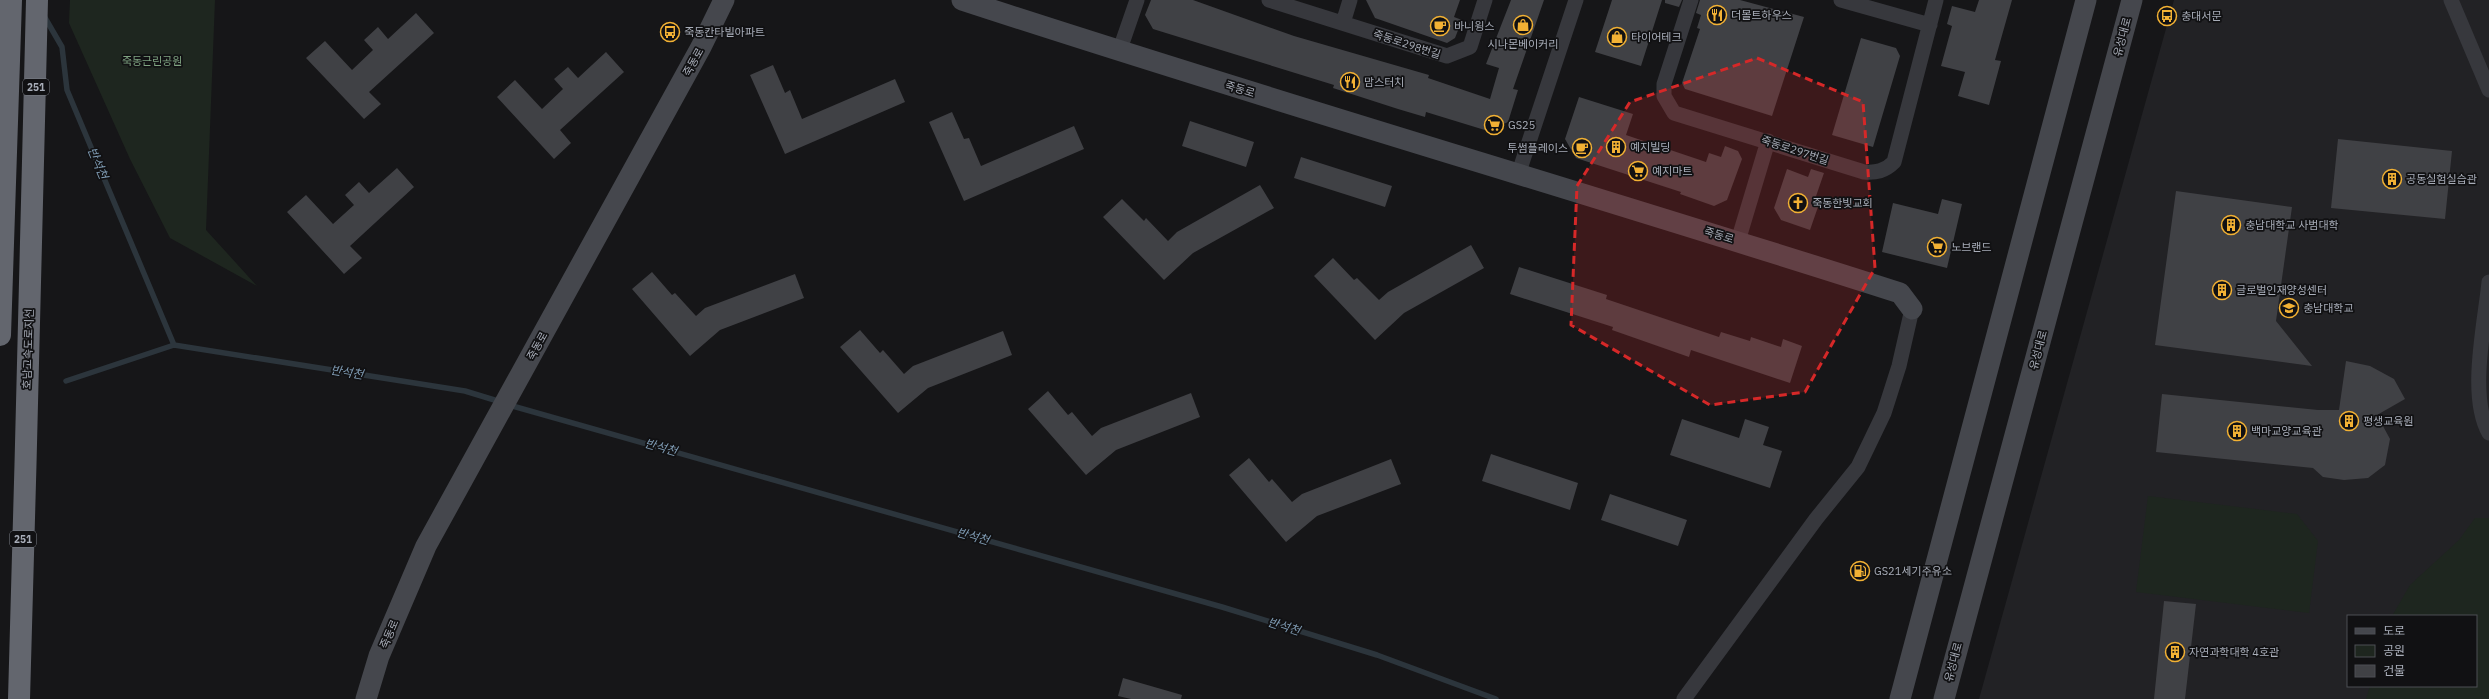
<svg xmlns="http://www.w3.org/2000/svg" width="2489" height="699" font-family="'IBM Plex Sans','Noto Sans KR',sans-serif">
<rect width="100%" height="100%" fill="#161618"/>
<path fill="#222225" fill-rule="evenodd" d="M2174,0H2489V699H1979ZM2348,616H2476V686H2348Z"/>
<path fill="#1e261f" d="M70,0H215L206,230L257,286L170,238L130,159L69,23Z
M2148,496L2297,514L2318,541L2309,613L2136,592Z
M2475,518H2489V699H2366L2370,686H2476V616H2392L2410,585L2459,540Z"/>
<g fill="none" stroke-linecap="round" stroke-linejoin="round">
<path stroke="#2c353c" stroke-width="5.5" d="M44,16L62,47L67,90L174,345L465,391L501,402
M66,381L174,345
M509,405L1222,607L1377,655L1496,699"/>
</g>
<path fill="#404145" d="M1151,0H1193L1294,36L1429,75L1428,78L1490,99L1499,68L1486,64L1511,0H1544L1513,89L1518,90L1508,122L1488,131L1426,112L1425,117L1398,109L1333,88L1334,85L1153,29L1145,15Z
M1366,0H1460L1454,17L1462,20L1455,38L1447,43L1375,18Z
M1612,0H1662L1641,66L1595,52Z
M1665,0H1682L1679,7L1665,3Z
M1700,0H1740L1804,17L1772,116L1685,89L1682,83L1700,29L1697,28L1701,15L1696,13Z
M1979,0H2012L1995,60L2001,61L1989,105L1958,96L1965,72L1941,66L1952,26L1947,24L1952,6L1975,12Z
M416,13L434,33L369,92L381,104L364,119L306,58L325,41L352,70L373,50L364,40L378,27L388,39Z
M1861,38L1896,48L1900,56L1873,147L1832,135Z
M606,52L624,72L560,130L571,143L554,159L497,97L515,80L542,109L563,89L554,79L568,67L578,78Z
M773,65L785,93L790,90L802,119L895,79L905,102L785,154L750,75Z
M1579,97L1633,114L1626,135L1706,162L1709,153L1721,157L1725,146L1738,151L1742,159L1727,200L1714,206L1680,194L1681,192L1576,158L1565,139Z
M952,112L964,139L969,138L981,166L1074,126L1084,149L964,201L929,122Z
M1190,121L1254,142L1246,167L1182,146Z
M2338,139L2452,151L2445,219L2331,208Z
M1301,157L1392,186L1385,207L1294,178Z
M397,168L414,187L350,246L362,258L344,274L287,212L306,195L333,224L354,205L345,195L359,182L369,193Z
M1787,169L1808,177L1811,169L1824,173L1814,202L1819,204L1810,230L1781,220L1774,208Z
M1260,185L1274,208L1193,253L1164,280L1103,217L1122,199L1144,221L1146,218L1168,241L1177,232Z
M2176,191L2292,207L2276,321L2312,366L2155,345Z
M1942,199L1962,204L1947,268L1882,252L1893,203L1938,214Z
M1471,245L1484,268L1404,313L1375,340L1314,276L1333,258L1354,280L1357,278L1379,300L1388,292Z
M1519,267L1607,295L1606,299L1719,337L1721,332L1750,341L1751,337L1781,347L1783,339L1802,346L1790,383L1691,350L1689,357L1612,330L1613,327L1510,294Z
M652,272L672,295L675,293L696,316L705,308L795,274L804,298L720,330L690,356L632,289Z
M860,330L880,353L883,350L904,374L913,366L1003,331L1012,355L928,388L898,413L840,347Z
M2346,361L2370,366L2394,379L2405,399L2377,415L2390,439L2385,465L2368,478L2344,480L2323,477L2313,468L2156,452L2162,394L2318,410H2339Z
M1048,391L1068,415L1072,412L1092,436L1101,428L1191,393L1200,417L1116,450L1086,475L1028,409Z
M1682,419L1739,438L1745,419L1769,427L1763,445L1782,451L1770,488L1670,455Z
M1491,454L1578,483L1570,510L1482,481Z
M1249,458L1269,482L1272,479L1292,502L1302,494L1391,459L1401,484L1317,516L1286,542L1229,475Z
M1610,494L1687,520L1678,546L1601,520Z
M2164,601L2196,604L2185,699H2154Z
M1123,678L1182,695L1181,699H1131L1118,696Z"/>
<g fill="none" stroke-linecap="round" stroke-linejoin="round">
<path stroke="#37383d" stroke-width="15" d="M1269,0L1447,56L1470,47L1485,0
M1691,0L1664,84V96L1674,113L1864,172C1876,173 1885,171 1894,162L1936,0
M1841,0L1930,25
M2451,0L2489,90
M1343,23L1350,0
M1119,52L1137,0
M1518,175L1576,0
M1738,241L1768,141
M2489,282C2485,323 2468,396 2489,433
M1684,699L1816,519L1858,467L1884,413L1899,366L1912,309"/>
<path stroke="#45474d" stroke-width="21" d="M962,0C1273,102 1588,193 1900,293L1912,309
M366,699L379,656L426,546L701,47L724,0
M1900,699L2086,0
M1944,699L2132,0"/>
<path stroke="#63666e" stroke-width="22" d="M0,335L11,0
M19,699C25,466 33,233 37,0"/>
</g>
<path fill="#d62828" fill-opacity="0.2" stroke="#d62828" stroke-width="3" stroke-dasharray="8 5" stroke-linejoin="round" d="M1757,58L1863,102L1875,268L1805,392L1710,405L1571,325L1577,186L1630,102Z"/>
<defs>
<symbol id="restaurant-ring" viewBox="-11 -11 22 22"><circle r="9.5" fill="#111113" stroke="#f2b134" stroke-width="1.5"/><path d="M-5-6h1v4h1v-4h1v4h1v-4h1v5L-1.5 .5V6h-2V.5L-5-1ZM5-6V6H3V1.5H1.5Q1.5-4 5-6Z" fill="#f2b134"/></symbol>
<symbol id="bus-ring" viewBox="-11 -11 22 22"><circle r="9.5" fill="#111113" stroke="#f2b134" stroke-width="1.5"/><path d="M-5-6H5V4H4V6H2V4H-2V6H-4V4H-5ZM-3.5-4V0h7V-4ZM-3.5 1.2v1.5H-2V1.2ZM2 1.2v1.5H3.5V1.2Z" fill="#f2b134"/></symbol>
<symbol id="shop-ring" viewBox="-11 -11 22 22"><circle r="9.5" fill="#111113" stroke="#f2b134" stroke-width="1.5"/><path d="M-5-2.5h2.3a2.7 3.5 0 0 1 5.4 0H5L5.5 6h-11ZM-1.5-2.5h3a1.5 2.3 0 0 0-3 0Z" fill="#f2b134"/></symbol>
<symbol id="cafe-ring" viewBox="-11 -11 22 22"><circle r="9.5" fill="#111113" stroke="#f2b134" stroke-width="1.5"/><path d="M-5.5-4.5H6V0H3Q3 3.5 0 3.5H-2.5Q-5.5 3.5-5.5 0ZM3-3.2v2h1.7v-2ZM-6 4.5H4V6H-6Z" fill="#f2b134"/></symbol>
<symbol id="supermarket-ring" viewBox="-11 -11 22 22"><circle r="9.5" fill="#111113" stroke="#f2b134" stroke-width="1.5"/><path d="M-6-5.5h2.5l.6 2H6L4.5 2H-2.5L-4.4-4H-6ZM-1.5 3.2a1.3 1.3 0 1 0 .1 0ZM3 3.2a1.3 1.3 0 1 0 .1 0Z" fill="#f2b134"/></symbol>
<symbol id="building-ring" viewBox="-11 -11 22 22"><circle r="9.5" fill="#111113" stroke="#f2b134" stroke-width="1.5"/><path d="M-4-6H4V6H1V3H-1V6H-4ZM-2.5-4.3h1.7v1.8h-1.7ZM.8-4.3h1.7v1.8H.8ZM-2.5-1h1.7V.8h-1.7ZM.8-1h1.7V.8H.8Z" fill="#f2b134"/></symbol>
<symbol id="church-ring" viewBox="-11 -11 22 22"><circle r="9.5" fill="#111113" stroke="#f2b134" stroke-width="1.5"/><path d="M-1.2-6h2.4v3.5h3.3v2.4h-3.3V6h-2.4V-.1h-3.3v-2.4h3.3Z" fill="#f2b134"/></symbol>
<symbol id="university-ring" viewBox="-11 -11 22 22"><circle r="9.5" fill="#111113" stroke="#f2b134" stroke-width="1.5"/><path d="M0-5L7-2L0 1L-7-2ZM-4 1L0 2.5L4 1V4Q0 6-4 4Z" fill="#f2b134"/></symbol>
<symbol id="fuel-ring" viewBox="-11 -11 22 22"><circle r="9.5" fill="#111113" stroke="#f2b134" stroke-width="1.5"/><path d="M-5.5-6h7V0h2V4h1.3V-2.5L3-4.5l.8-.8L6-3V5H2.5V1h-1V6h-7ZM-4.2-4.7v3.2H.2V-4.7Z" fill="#f2b134"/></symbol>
</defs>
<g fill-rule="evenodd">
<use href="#restaurant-ring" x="1706" y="4" width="22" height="22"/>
<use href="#bus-ring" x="2156" y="5" width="22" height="22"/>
<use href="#shop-ring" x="1512" y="14" width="22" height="22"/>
<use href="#cafe-ring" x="1429" y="15" width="22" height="22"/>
<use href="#bus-ring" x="659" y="21" width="22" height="22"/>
<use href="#shop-ring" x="1606" y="26" width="22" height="22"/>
<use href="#restaurant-ring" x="1339" y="71" width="22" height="22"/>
<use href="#supermarket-ring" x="1483" y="114" width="22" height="22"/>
<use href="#building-ring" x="1605" y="136" width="22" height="22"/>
<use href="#cafe-ring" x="1571" y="137" width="22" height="22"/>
<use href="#supermarket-ring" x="1627" y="160" width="22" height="22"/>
<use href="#building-ring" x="2381" y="168" width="22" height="22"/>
<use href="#church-ring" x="1787" y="192" width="22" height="22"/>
<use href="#building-ring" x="2220" y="214" width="22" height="22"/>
<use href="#supermarket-ring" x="1926" y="236" width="22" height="22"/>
<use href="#building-ring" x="2211" y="279" width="22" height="22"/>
<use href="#university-ring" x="2278" y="297" width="22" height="22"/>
<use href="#building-ring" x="2338" y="410" width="22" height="22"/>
<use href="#building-ring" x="2226" y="420" width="22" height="22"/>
<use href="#fuel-ring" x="1849" y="560" width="22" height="22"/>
<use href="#building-ring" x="2164" y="641" width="22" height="22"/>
</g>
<g text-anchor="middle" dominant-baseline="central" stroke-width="3.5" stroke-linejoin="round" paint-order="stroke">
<g fill="#111113" stroke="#7b7e86" stroke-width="1">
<rect x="23" y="79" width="26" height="16" rx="3"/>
<rect x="10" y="531" width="26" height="16" rx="3"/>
</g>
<g font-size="10" font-weight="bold" fill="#a8adb8">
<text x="36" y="87">251</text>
<text x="23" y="539">251</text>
</g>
<g font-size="11" fill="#a8adb8" stroke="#111113" text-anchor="start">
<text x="1731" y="15">더몰트하우스</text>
<text x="2181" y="16">충대서문</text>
<text x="1454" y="26">바니윙스</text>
<text x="684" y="32">죽동칸타빌아파트</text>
<text x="1631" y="37">타이어테크</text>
<text x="1523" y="44" text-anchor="middle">시나몬베이커리</text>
<text x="1364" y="82">맘스터치</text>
<text x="1508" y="125">GS25</text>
<text x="1630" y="147">예지빌딩</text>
<text x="1568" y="148" text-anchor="end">투썸플레이스</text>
<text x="1652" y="171">예지마트</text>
<text x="2406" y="179">공동실험실습관</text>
<text x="1812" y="203">죽동한빛교회</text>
<text x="2245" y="225">충남대학교 사범대학</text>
<text x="1951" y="247">노브랜드</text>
<text x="2236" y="290">글로벌인재양성센터</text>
<text x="2303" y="308">충남대학교</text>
<text x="2363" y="421">평생교육원</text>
<text x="2251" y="431">백마교양교육관</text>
<text x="1874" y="571">GS21세기주유소</text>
<text x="2189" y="652">자연과학대학 4호관</text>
</g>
<g font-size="11" fill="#a8adb8" stroke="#111113">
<text transform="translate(2122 37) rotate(-75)">유성대로</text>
<text transform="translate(1407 44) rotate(18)">죽동로298번길</text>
<text transform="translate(693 62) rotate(-61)">죽동로</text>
<text transform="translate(1240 89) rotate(17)">죽동로</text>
<text transform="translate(1795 150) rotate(18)">죽동로297번길</text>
<text transform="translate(1719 235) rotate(17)">죽동로</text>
<text transform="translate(537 346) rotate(-61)">죽동로</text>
<text transform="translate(28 349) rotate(-88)">호남고속도로지선</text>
<text transform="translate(2038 350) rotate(-75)">유성대로</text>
<text transform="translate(389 634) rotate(-67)">죽동로</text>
<text transform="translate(1953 662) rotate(-75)">유성대로</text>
</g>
<g font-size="11" fill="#7fa381" stroke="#111113">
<text x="152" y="61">죽동근린공원</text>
</g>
<g font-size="12" font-style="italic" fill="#7f9bb3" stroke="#111113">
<text transform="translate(98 163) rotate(67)">반석천</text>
<text transform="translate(347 372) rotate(9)">반석천</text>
<text transform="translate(661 447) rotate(16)">반석천</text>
<text transform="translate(973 536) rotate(16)">반석천</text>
<text transform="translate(1284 626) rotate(17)">반석천</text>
</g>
</g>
<rect x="2347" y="615" width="130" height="72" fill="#111113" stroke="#4d4f55"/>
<rect x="2355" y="628" width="20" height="6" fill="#45474d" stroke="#4d4f55"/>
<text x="2383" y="635" font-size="12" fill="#a8adb8">도로</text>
<rect x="2355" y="645" width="20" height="12" fill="#1e261f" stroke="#4d4f55"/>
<text x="2383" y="655" font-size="12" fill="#a8adb8">공원</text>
<rect x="2355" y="665" width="20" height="12" fill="#404145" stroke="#4d4f55"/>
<text x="2383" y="675" font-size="12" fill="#a8adb8">건물</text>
</svg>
